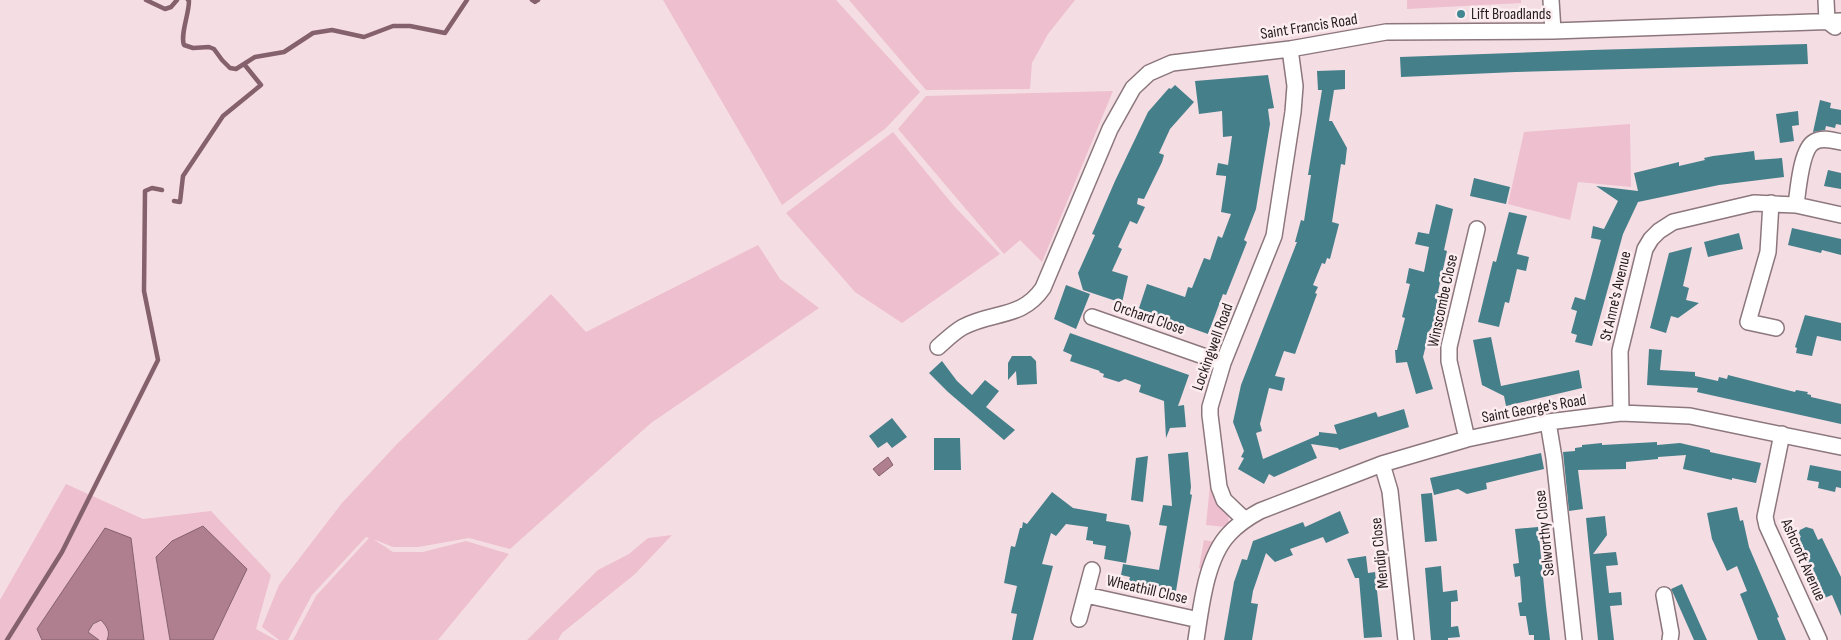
<svg xmlns="http://www.w3.org/2000/svg" width="1841" height="640" font-family="'Sofia Sans Condensed',sans-serif">
<rect width="100%" height="100%" fill="#f5dde4"/>
<path fill="#eebfce" d="M663,0H836L920,92L886,128L782,205Z
M849,0H1075L1048,34L1032,63L1030,89L926,90Z
M1407,0H1521V3L1407,9Z
M1113,91L1042,262L1020,240L1004,254L898,129L926,96Z
M1630,124L1631,187L1578,182L1570,220L1508,204L1524,132Z
M893,132L954,206L1000,254L902,323L855,292L786,213Z
M758,245L780,279L819,308L651,423L510,549L469,538L418,547H393L373,539L393,552H423L466,541L509,554L438,640H293L316,596L369,538L366,537L312,595L288,640H279L262,627L279,585L342,503L397,444L551,294L586,332Z
M66,484L143,519L211,511L271,575L256,629L276,640H213L247,569L203,526L172,541L156,557L170,640H144L131,538L37,629L42,640H0V600Z
M1210,485H1213L1228,513L1229,523L1225,527L1206,525Z
M672,535L635,574L562,633L558,640H527L598,570L629,554L648,538Z
M1204,540L1215,542L1202,569L1199,568Z
M101,620C106,625 111,631 107,640H99L88,632L93,625Z"/>
<path fill="#af7f8f" stroke="#85616d" d="M888,457L893,465L879,476L873,469Z
M203,526L247,569L213,640H170L156,557L172,541Z
M105,528L131,538L144,640H107C111,631 106,626 101,620L93,624L88,632L99,640H42L37,629Z"/>
<g fill="none" stroke-linecap="round" stroke-linejoin="round">
<path stroke="#85616d" stroke-width="4.5" d="M146,0L165,9L171,7L177,0
M188,0L189,1C189,14 180,35 184,45L193,48L209,47L214,49L222,60L230,68L236,69L255,57L284,52L313,33L332,30L364,37L393,26H410L445,33L467,0
M532,0L535,2L538,0
M174,201L180,202L183,176L223,116L261,85L244,64
M7,640L62,552L158,360L144,291L145,191L152,188L162,190"/>
</g>
<path fill="#457f89" d="M1807,44L1808,64L1516,72L1401,77L1400,57L1591,50Z
M1345,70V89L1334,90L1329,121H1332L1347,148L1345,165L1341,164L1332,222L1339,224L1330,259L1327,258L1325,264L1322,263L1313,285L1318,287L1315,293L1317,294L1295,354L1284,351L1275,376L1285,378L1282,391L1269,388L1260,424L1262,431L1256,433L1263,459L1319,435V432L1337,434L1334,425L1376,412L1378,417L1404,409L1409,427L1339,450L1338,448L1311,444L1317,458L1274,477L1269,474L1264,484L1238,469L1244,458L1241,457L1244,451L1233,422L1241,385L1297,242H1295L1301,220L1304,221L1311,175H1308L1322,90H1318L1317,71Z
M1268,75L1274,108L1268,109L1270,124L1256,209L1244,240L1247,242L1226,295L1223,294L1208,334L1143,311L1139,308L1147,284L1185,297L1188,287L1192,288L1204,258L1210,260L1218,236L1222,238L1231,214L1221,212L1226,178V176L1216,175L1218,163L1228,165L1232,136L1223,137L1222,111L1199,114L1195,81Z
M1175,85L1194,102L1170,129L1159,153L1164,155L1162,162L1144,199L1138,198L1137,204L1145,207L1137,224L1130,221L1118,247L1122,249L1112,271L1128,276L1122,303L1083,290L1078,273L1095,235L1092,234L1115,181L1148,112L1169,88L1171,89Z
M1820,100L1831,103L1830,108L1841,110V125L1836,124L1835,128L1826,126L1825,130L1813,132Z
M1798,111L1799,125L1792,126L1794,141L1780,143L1776,114Z
M1754,151L1755,160L1782,158L1784,177L1719,185L1638,202L1623,234L1592,346L1575,342L1577,335L1571,333L1577,311L1571,309L1575,297L1585,300L1601,240L1591,238L1593,226L1604,229L1618,201L1596,186L1638,191L1634,173L1679,162V166L1705,160L1704,158L1713,156Z
M1828,170L1841,173V189L1824,186Z
M1474,178L1510,187L1506,204L1470,196Z
M1436,204L1453,209L1444,250L1447,251L1438,292L1440,293L1436,306H1438L1432,330L1430,329L1423,357L1433,389L1416,394L1407,362L1396,363L1395,350H1397L1405,318L1402,317L1410,284L1406,283L1409,268L1424,272L1429,247L1415,244L1418,232L1429,234Z
M1509,212L1527,216L1517,254L1529,257L1526,271L1517,269L1509,303L1505,302L1499,327L1478,322L1493,261L1496,262Z
M1792,228L1841,239V255L1822,250L1821,253L1788,245Z
M1739,233L1743,249L1708,257L1704,242Z
M1692,247L1683,286L1689,288L1686,300L1699,303L1678,318L1671,316L1666,333L1650,328L1669,253Z
M1066,285L1090,294L1076,329L1054,319Z
M1805,315L1841,323V341L1817,336L1812,356L1796,353L1797,348L1795,347Z
M1070,333L1189,375L1178,406L1184,405L1186,427L1170,428L1166,438L1164,401L1139,392L1141,385L1125,379L1119,382L1103,377L1104,374L1099,372L1100,371L1070,361L1072,355L1063,351Z
M1491,337L1501,386L1579,370L1582,388L1506,406L1504,396L1482,385L1473,340Z
M1649,349L1662,350L1660,370L1695,372V376L1718,381L1719,377L1727,379L1728,375L1795,392L1796,390L1808,392L1807,394L1811,395V397L1841,404V424L1697,392L1698,388L1647,385Z
M1012,356H1031L1036,361L1037,384L1017,385L1016,371L1008,380V363Z
M942,361L957,381L972,395L985,380L999,391L986,407L1015,430L1004,440L948,392L929,373Z
M892,418L907,437L892,448L887,442L878,448L869,436Z
M934,438H960L961,470H934Z
M1657,442V445L1680,443L1710,450V452L1761,463L1756,483L1732,478V480L1683,469L1686,455L1658,457V459L1626,462V469L1578,470L1583,509L1569,511L1563,452L1575,451V448L1582,447V445L1602,443V445Z
M1188,452L1191,487L1190,494L1192,495L1176,591L1162,589L1163,587L1129,581L1130,577L1121,575L1123,564L1159,570L1167,526L1159,525L1163,505L1172,506L1168,454Z
M1541,453L1544,469L1486,483L1487,489L1467,494L1458,489L1434,495L1430,478Z
M1148,456L1143,502L1131,500L1136,458Z
M1810,465L1841,471V488L1836,487L1835,492L1818,488L1819,482L1807,480Z
M1052,492L1073,508L1107,514L1106,521L1129,525L1131,533L1126,563L1104,559L1106,546L1093,544V541L1086,540L1088,527L1066,524L1056,536L1051,533L1042,564L1053,566L1033,640H1012L1017,614L1011,613L1017,586L1004,583L1011,546L1015,547L1020,528H1022L1023,522L1027,524Z
M1432,493L1437,541L1425,542L1421,494Z
M1737,507L1740,521L1743,520L1749,547L1779,617L1777,618L1786,640H1758L1740,594L1747,591L1737,566L1727,571L1712,539L1707,513Z
M1340,511L1349,533L1326,543L1323,537L1290,549L1293,555L1275,562L1266,553L1253,591L1251,603L1258,604L1252,640H1224L1234,582L1242,559L1247,560L1253,541L1303,522L1305,527Z
M1605,516L1607,535L1593,554L1616,552L1618,565L1606,566L1609,593L1621,592L1622,605L1610,606L1614,640H1598L1586,518Z
M1538,527L1546,606L1550,640H1534V635H1529L1526,616H1520L1518,603L1522,602L1520,576L1515,577L1513,564L1519,563L1515,529Z
M1806,527L1813,529L1818,540L1822,538L1841,577V616L1832,595L1824,598L1798,541V539L1801,537L1798,531Z
M1366,556L1368,573L1375,572L1382,637L1364,638L1359,578H1355L1347,559Z
M1441,566L1443,592L1457,590L1458,601L1451,602V627L1458,626L1460,637L1448,638V640H1431L1425,568Z
M1682,584L1707,640H1694L1674,595L1671,589Z"/>
<g fill="none" stroke-linecap="round" stroke-linejoin="round">
<defs>
<path id="minor" d="M1551,0L1553,31
M1826,0L1827,21L1835,27
M1771,203L1768,252L1748,322L1776,328
M1796,205C1798,191 1801,149 1814,142C1822,137 1832,140 1841,142
M1092,317L1223,363
M938,347C946,340 954,332 963,327C993,311 1022,319 1043,288L1110,129L1133,88L1149,73L1172,63L1290,49L1386,32L1553,31L1841,21
M1621,413L1620,351L1645,249L1651,239L1659,231L1673,222L1754,203L1796,205L1841,215
M1548,422L1554,458L1574,640
M1782,434L1765,517L1767,526L1819,640
M1467,439L1449,361V347L1477,229
M1382,464L1390,491L1406,640
M1245,520L1224,500L1219,487L1210,415V407L1223,363L1274,236L1293,112L1295,86L1290,49
M1086,595L1199,620
M1664,595L1671,633L1670,640
M1079,619L1092,570
M1196,640C1201,607 1206,558 1229,534C1238,524 1249,517 1260,511L1382,464L1467,439L1548,422L1621,413L1690,416L1841,447"/>
</defs>
<use href="#minor" stroke="#8c777d" stroke-width="18"/>
<use href="#minor" stroke="#fff" stroke-width="15"/>
</g>
<circle fill="#418792" stroke="#fcedf1" stroke-width="2" cx="1461" cy="14" r="5"/>
<g text-anchor="middle" dominant-baseline="central" stroke-width="5" stroke-linejoin="round" paint-order="stroke">
<g font-size="16" fill="#241c1e" stroke="#fcedf1" text-anchor="start">
<text x="1471" y="14">Lift Broadlands</text>
</g>
<g font-size="16" fill="#241c1e" stroke="#fcedf1">
<text transform="translate(1309 27) rotate(-9)">Saint Francis Road</text>
<text transform="translate(1616 296) rotate(-77)">St Anne's Avenue</text>
<text transform="translate(1443 301) rotate(-78)">Winscombe Close</text>
<text transform="translate(1149 318) rotate(19)">Orchard Close</text>
<text transform="translate(1213 347) rotate(-70)">Lockingwell Road</text>
<text transform="translate(1534 409) rotate(-10)">Saint George's Road</text>
<text transform="translate(1545 533) rotate(-96)">Selworthy Close</text>
<text transform="translate(1380 553) rotate(-96)">Mendip Close</text>
<text transform="translate(1803 560) rotate(66)">Ashcroft Avenue</text>
<text transform="translate(1147 590) rotate(13)">Wheathill Close</text>
</g>
</g>
</svg>
